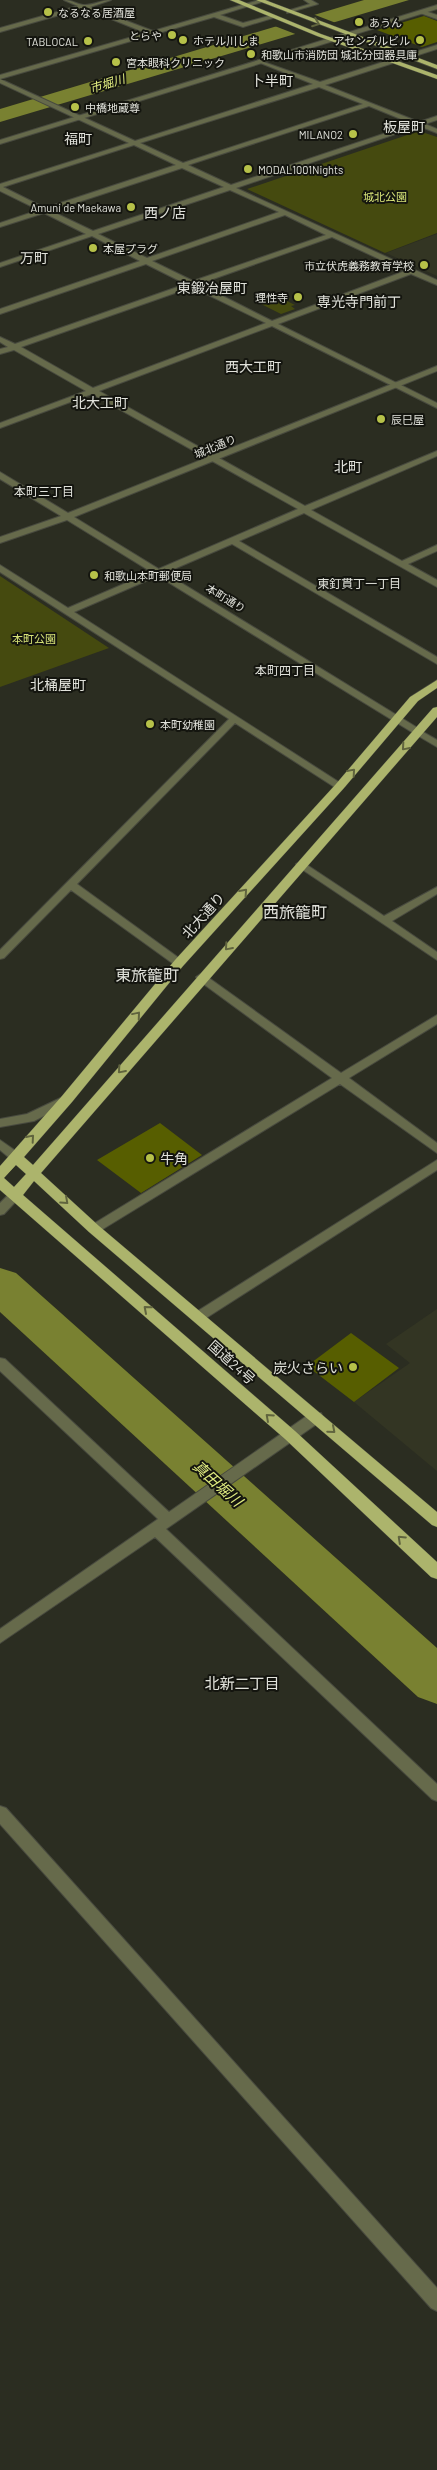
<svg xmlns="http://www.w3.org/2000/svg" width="437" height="2470" font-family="Barlow,'Noto Sans JP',sans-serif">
<rect width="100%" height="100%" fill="#2b2d21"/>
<path fill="#333523" d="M437,234V276L386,253Z
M437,1309V1471L354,1402L410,1363L386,1344Z"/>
<path fill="#454a0f" d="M419,131L437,137V233L385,253L247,189Z
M279,293L291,299L287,301L295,305L291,306L295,309L281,314L255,301Z
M0,576L109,648L0,687Z"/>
<path fill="#798131" d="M364,0H409L0,122V109Z"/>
<path fill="#2b2d21" d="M310,13L336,23L298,35L272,25Z"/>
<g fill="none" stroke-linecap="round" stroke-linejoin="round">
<path fill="#798131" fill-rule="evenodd" d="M0,1268L16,1273L437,1648V1704L418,1697L0,1312Z"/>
</g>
<path fill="#575e00" d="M424,16L437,21V42L422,47L377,30Z
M160,1123L202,1155L141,1193L97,1160Z
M351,1333L399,1368L354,1402L307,1366Z"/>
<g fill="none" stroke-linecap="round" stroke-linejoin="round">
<defs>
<path id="minor" d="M64,0C72,0 78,5 85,5C94,5 102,0 111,0L90,7L153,31L259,0H268L220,15L243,23L273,15L276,17L243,27L214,17L0,79V75L146,33L84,8L0,32V28L78,6Z
M304,0H311L318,4L287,13V11L310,4Z
M422,10L437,15V19L420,13Z
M437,45V49L325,85L419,122L437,116V120L425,124L437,129V133L419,126L236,188L437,280V285L411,274L278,324L437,403V408L272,326L99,391L305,506L437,451V456L311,510L402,561L437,545V551L408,564L437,580V587L304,513L239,541L437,657V664L232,544L74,612L345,786L340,789L336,788L235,723L77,884L183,961L185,963L183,965H175L71,890L4,958L0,959V950L229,719L0,572V565L68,608L298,509L92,394L0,428V423L86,391L14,350L0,354V349L8,347L0,342V337L15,344L186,284L146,264L0,314V309L140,261L92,236L0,267V263L86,234L44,213L0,227V223L39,210L0,191V184L129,143L0,83V79L135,141L313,84L258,62V60L320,82ZM319,87L363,104L183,163L140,143ZM369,106L413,124L231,185L188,165ZM134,145L176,165L45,208L3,187ZM182,168L224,187L93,231L51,211ZM230,190L279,212L147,258L98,234ZM285,215L326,235L193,281L152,261ZM332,237L405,271L272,321L199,284ZM192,287L266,323L93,388L21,347Z
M418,729L437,740V747L415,734V730Z
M301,861L384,916L437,887V894L392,921L437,952V960L297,866L296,864Z
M202,973L341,1073L437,1015V1024L349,1078L437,1143V1153L340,1084L98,1232H90L88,1229L90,1226L332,1078L198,980L196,977Z
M437,1160V1170L203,1320H193L192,1317L193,1314Z
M0,1358L5,1359L169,1512L311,1413H321L323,1417L321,1421L166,1529L437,1784V1801L432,1799L155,1537L0,1643V1629L158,1519L0,1371Z
M0,1806L6,1808L437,2288V2311L431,2308L0,1824Z"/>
<path id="tertiary" d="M437,5V9L0,144V140Z
M437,366V371L74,517L421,730V734H415L67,520L0,543V537L61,516L0,479V472L68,513Z
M67,1095L71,1096L73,1099L71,1102L34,1121L0,1127V1119L27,1114Z
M0,1140L20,1154L22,1157L20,1160H12L0,1150Z
M15,1191L19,1192L21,1195L19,1198L4,1214L0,1215V1203L11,1192Z"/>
<path id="trunk" d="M230,0H239L321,34L437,75V79L317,36Z
M256,0H265L437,65V69Z
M437,680V688L418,701L344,788L183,966L72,1102L24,1157L33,1165L433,708L437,707V717L41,1173L99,1226L437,1512V1527L432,1525L89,1232L34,1181L23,1195L295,1431L437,1562V1579L431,1577L285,1439L0,1190V1166L62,1096L175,960L336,784L410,697ZM16,1165L26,1174L14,1187L4,1178Z"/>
</defs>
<use href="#minor" stroke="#484a3f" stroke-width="2"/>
<use href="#tertiary" stroke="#484a3f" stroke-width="2"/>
<use href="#trunk" stroke="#484a3f" stroke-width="1"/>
<use href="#minor" fill="#666a4b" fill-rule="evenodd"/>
<use href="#tertiary" fill="#666a4b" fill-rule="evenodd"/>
<use href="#trunk" fill="#acb46c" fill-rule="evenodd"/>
</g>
<defs><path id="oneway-chevron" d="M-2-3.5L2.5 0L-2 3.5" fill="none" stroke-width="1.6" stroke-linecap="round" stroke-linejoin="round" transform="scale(1.25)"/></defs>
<g stroke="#60643e">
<use href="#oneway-chevron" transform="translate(316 23) rotate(21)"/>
<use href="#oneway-chevron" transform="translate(405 747) rotate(131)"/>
<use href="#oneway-chevron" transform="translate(352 772) rotate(-49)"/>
<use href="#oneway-chevron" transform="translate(244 892) rotate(-48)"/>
<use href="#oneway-chevron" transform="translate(228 947) rotate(131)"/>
<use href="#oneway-chevron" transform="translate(137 1015) rotate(-50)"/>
<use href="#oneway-chevron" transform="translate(121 1070) rotate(131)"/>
<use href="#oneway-chevron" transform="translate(31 1138) rotate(-49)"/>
<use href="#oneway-chevron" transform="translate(65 1201) rotate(42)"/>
<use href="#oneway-chevron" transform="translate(147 1309) rotate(-139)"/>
<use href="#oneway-chevron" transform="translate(269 1417) rotate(-138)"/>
<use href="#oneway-chevron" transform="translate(332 1430) rotate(41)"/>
<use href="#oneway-chevron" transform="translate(401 1539) rotate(-137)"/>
</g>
<g fill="#b6c149" stroke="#14150f" stroke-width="2">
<circle cx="48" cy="12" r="5"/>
<circle cx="359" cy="22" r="5"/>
<circle cx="172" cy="35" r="5"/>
<circle cx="183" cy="40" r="5"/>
<circle cx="420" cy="40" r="5"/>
<circle cx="88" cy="41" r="5"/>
<circle cx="251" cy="54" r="5"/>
<circle cx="116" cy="62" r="5"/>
<circle cx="75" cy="107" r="5"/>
<circle cx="353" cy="134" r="5"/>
<circle cx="248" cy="169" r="5"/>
<circle cx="131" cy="207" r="5"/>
<circle cx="93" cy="248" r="5"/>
<circle cx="424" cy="265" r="5"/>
<circle cx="298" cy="297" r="5"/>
<circle cx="381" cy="419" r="5"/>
<circle cx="94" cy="575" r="5"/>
<circle cx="150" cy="724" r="5"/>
<circle cx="150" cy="1158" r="5"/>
<circle cx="353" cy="1367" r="5"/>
</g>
<g text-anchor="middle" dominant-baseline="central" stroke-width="4" stroke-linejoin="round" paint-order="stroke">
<g font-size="11" fill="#e1e2db" stroke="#14150f" text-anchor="start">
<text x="58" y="12">なるなる居酒屋</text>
<text x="369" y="22">あうん</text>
<text x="162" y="35" text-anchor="end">とらや</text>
<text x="193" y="40">ホテル川しま</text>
<text x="410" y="40" text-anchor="end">アセンブルビル</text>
<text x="78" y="41" text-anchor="end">TABLOCAL</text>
<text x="261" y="54">和歌山市消防団 城北分団器具庫</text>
<text x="126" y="62">宮本眼科クリニック</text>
<text x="85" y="107">中橋地蔵尊</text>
<text x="343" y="134" text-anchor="end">MILANO2</text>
<text x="258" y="169">MODAL1001Nights</text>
<text x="121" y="207" text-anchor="end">Amuni de Maekawa</text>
<text x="103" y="248">本屋プラグ</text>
<text x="414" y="265" text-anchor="end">市立伏虎義務教育学校</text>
<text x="288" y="297" text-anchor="end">理性寺</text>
<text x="391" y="419">辰巳屋</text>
<text x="104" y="575">和歌山本町郵便局</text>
<text x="160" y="724">本町幼稚園</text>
</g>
<g font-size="11" fill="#d8e478" stroke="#14150f">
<text x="385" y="196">城北公園</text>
<text x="34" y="638">本町公園</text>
</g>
<g font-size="11" fill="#e1e2db" stroke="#14150f">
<text transform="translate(215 446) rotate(-22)">城北通り</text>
<text transform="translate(226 598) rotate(31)">本町通り</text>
</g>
<g font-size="12" font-style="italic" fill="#e1ed81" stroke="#14150f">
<text transform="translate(107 83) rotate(-17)">市堀川</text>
</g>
<g font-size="12" fill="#e1e2db" stroke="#14150f">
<text x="44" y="491">本町三丁目</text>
<text x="359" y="583">東釘貫丁一丁目</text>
<text x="285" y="670">本町四丁目</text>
</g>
<g font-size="14" fill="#e1e2db" stroke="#14150f">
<text x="272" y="80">卜半町</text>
<text x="404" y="126">板屋町</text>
<text x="78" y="138">福町</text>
<text x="165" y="212">西ノ店</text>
<text x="34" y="257">万町</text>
<text x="212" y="287">東鍛冶屋町</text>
<text x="359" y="301">専光寺門前丁</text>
<text x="253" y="366">西大工町</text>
<text x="100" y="402">北大工町</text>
<text x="348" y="466">北町</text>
<text x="58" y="684">北桶屋町</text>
</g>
<g font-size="14" fill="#e1e2db" stroke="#14150f">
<text transform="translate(203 915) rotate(-48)">北大通り</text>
<text transform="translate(232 1362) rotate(42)">国道24号</text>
</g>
<g font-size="14" fill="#e1e2db" stroke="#14150f" text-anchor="start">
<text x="160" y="1158">牛角</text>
<text x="343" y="1367" text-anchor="end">炭火さらい</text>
</g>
<g font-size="15" font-style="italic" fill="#e1ed81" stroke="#14150f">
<text transform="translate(218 1483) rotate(42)">真田堀川</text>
</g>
<g font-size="15" fill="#e1e2db" stroke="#14150f">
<text x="242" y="1683">北新二丁目</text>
</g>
<g font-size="16" fill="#e1e2db" stroke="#14150f">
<text x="295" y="911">西旅籠町</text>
<text x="147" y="974">東旅籠町</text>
</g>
</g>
</svg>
